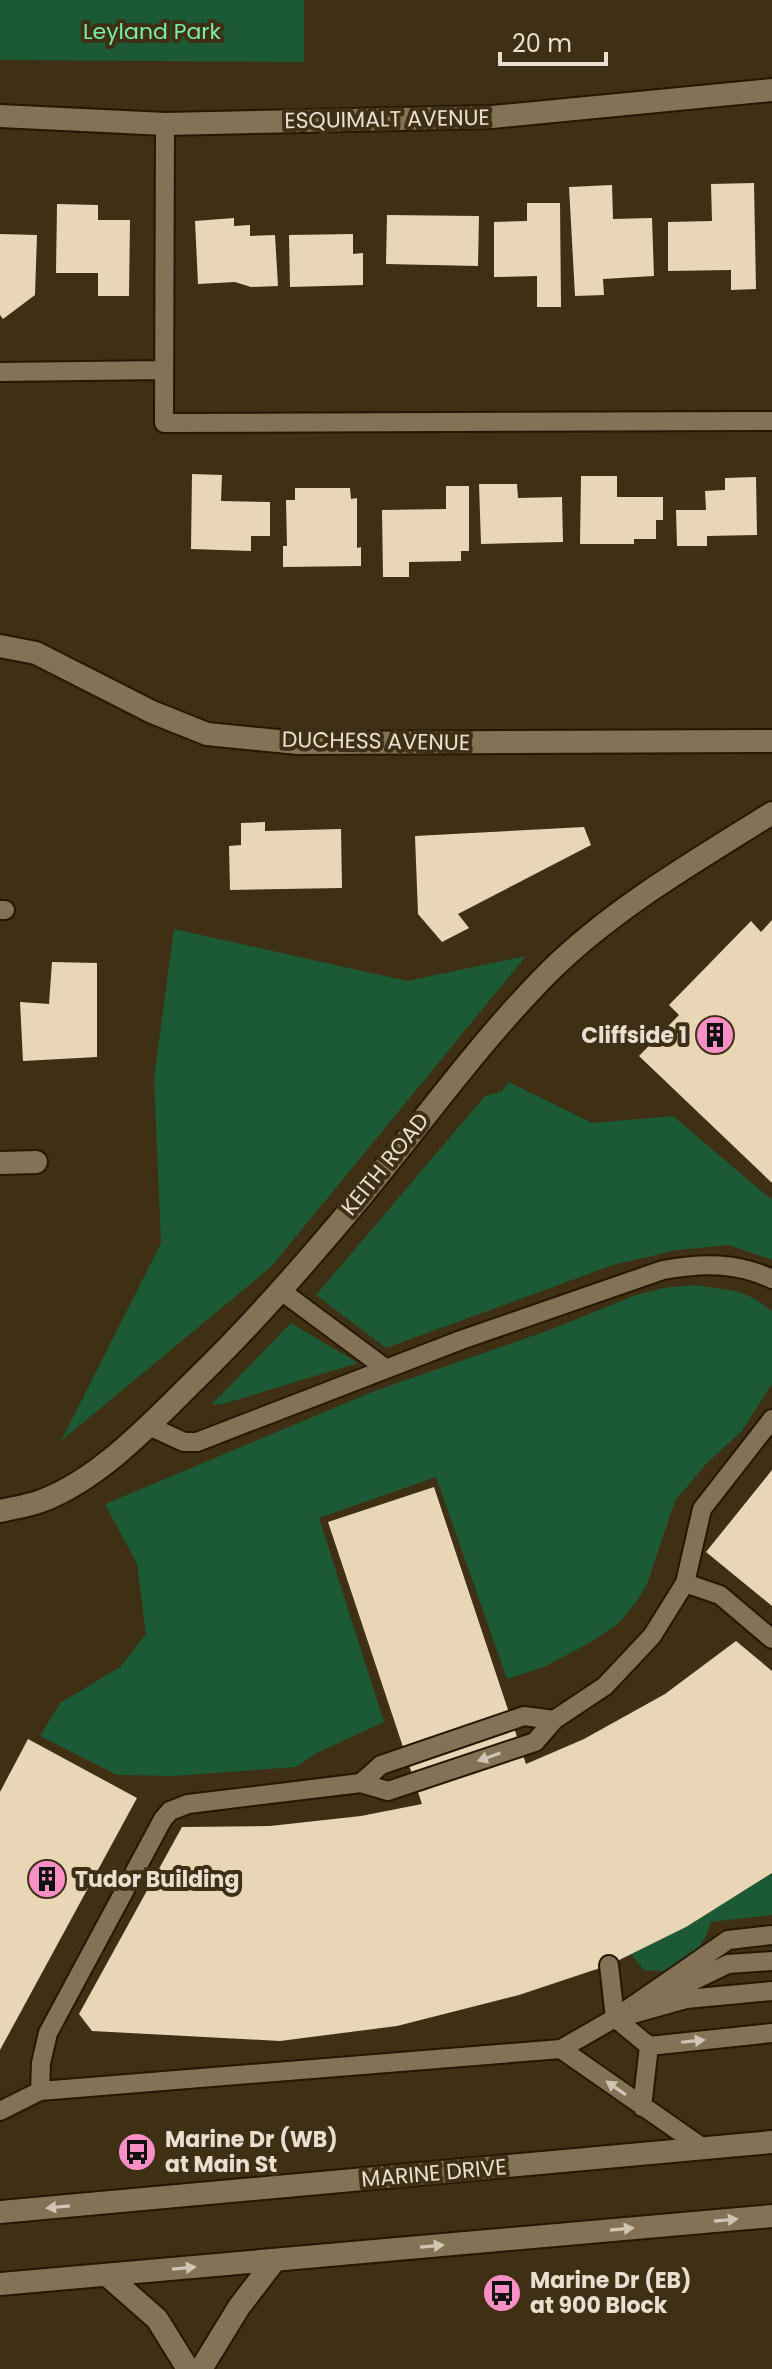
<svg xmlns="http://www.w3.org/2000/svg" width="772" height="2369" font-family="Poppins,sans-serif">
<rect width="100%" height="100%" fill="#3f2f15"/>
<path fill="#1c5935" d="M0,0H304V62L0,60Z
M174,929L407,981L526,956L271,1267L61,1441L161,1243L154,1078Z
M509,1082L592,1123L673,1116L772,1200V1260L729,1245L677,1250L613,1265L386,1348L316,1295L485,1096L502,1091Z
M694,1285C726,1290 747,1288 772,1312V1384L742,1431L706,1464L675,1501L647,1584L637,1601L618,1624L593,1641L544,1667L507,1679L436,1477L319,1518L384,1722L317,1753L296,1767L174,1776L117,1775L40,1736L60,1703L120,1667L146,1634L137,1564L105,1504L372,1392L552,1329L636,1295L663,1288Z
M291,1323L358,1363L223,1404L211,1405Z
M772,1873V1915L710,1922C709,1932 705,1938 700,1946C686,1967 669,1974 644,1970L631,1954L686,1927Z"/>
<path fill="#e9d6b7" d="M754,183L756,289L731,290V270L668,271V222L712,221L711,184Z
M612,185L613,219L652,218L654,276L603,279L604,295L575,296L569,187Z
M527,203H560L561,307H537V276L494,277V222L527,221Z
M57,204L98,205V220H130L129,296H98V273H56Z
M387,215L479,216L478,266L386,264Z
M234,218V226L250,225V236L275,235L278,286L251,287L235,282L198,284L195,221Z
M0,234L37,235L35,295L3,319L0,315Z
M353,234V254L363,253V285L290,287L289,235Z
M192,474L222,475L221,501L270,502V536H251V551L191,549Z
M581,476H617V497H663V520H656V539H634V544H580Z
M756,477L757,535L707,536V546H677L676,510H706L705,491L725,490V478Z
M479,484H517L518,498L562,497L563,542L481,544Z
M446,486H469V551H461V561L409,562V577H383L382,510L446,509Z
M295,488H350L351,499L357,498V548L361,547V566L283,567V546H287L286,500H295Z
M265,822V831L341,829L342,888L230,890L229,846L241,845V823Z
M584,827L591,845L458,914L469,928L442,942L418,914L415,836Z
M772,920V1183L639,1056L679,1015L669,1005L751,921L761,932Z
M52,962L97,963V1057L23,1061L20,1002L49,1004Z
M772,1470V1606L706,1552Z
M434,1487L526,1764L584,1739L665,1694L736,1641L772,1671V1873L686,1927L609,1965L519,1995L397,2026L280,2041L92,2031L79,2014L182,1827L270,1826L361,1816L422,1804L328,1522Z
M28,1739L137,1798L0,2050V1792Z"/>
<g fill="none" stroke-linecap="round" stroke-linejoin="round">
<defs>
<path id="service" d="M165,124L164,423L772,421
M0,372L164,370
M0,910H5
M280,1290L385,1368
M149,1426L184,1442H197L461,1340L663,1270C702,1263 736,1262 772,1279
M685,1583L720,1595L772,1639
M361,1783L381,1765L524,1716L554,1720
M664,1995L728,1964L772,1961
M629,2015L686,1999L772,1991
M615,2018L728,1940L772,1935
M615,2018L649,2046
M561,2049L703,2148
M40,2091L41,2063L48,2033L163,1819L170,1811L188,1804L361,1783L388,1791L535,1742L554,1720L605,1686L652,1636L685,1583L702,1509L772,1419
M642,2107L649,2046L772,2033
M0,2111L40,2091L561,2049L615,2018L609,1965"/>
<path id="minor" d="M0,116L165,124L492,117L772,90
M0,646L36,653L152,712L207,734L298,743L772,741
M0,1163L36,1162
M107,2275L157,2319L188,2369
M201,2369L239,2307L275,2260"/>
<path id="tertiary" d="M0,1511C13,1508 28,1506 41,1501C98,1480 151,1424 193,1382C252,1325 307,1262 360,1198C423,1122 480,1041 550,971C615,907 696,861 772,813"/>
<path id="secondary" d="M0,2212L772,2142
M0,2284L772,2216"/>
</defs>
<use href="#service" stroke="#251700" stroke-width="22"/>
<use href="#minor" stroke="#251700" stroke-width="26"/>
<use href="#tertiary" stroke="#251700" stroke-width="26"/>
<use href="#secondary" stroke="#251700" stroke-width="26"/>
<use href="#service" stroke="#847256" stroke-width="18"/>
<use href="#minor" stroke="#847256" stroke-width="22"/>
<use href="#tertiary" stroke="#847256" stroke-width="22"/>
<use href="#secondary" stroke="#847256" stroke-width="22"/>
</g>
<defs><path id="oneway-solid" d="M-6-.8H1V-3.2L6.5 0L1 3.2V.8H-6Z" transform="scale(2)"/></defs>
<g fill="#d0c4b2">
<use href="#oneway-solid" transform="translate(489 1757) rotate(161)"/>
<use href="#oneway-solid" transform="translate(693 2041) rotate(-6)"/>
<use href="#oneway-solid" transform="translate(616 2088) rotate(-145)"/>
<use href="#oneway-solid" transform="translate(58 2207) rotate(175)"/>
<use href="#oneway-solid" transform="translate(726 2220) rotate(-5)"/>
<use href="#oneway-solid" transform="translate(622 2229) rotate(-5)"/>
<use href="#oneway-solid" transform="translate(432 2246) rotate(-5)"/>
<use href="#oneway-solid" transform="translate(184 2268) rotate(-5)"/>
</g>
<defs>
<symbol id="building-disc" viewBox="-11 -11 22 22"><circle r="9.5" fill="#fa8fc6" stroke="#3f2f15"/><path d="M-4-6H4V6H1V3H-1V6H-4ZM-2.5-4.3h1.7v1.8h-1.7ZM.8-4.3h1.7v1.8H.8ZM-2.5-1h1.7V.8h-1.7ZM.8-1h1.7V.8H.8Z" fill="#111"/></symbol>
<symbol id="bus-disc" viewBox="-11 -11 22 22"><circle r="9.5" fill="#fa8fc6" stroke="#3f2f15"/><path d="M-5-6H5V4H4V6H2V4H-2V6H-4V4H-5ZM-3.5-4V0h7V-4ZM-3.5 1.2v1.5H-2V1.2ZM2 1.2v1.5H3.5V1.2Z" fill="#111"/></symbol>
</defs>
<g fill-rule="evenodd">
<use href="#building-disc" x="693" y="1013" width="44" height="44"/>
<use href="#building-disc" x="25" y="1857" width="44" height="44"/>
<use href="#bus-disc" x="115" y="2130" width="44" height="44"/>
<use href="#bus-disc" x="480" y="2271" width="44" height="44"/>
</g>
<g text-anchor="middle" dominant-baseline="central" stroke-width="8" stroke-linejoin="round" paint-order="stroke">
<g font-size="22" fill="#79efa4" stroke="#3f2f15">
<text x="152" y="31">Leyland Park</text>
</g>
<g font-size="22" fill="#e9dfd0" stroke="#3f2f15">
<text transform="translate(387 119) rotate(-1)">ESQUIMALT AVENUE</text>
<text transform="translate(376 741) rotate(1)">DUCHESS AVENUE</text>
<text transform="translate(385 1164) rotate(-51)">KEITH ROAD</text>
<text transform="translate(434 2173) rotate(-5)">MARINE DRIVE</text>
</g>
<g font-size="22" font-weight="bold" fill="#e9dfd0" stroke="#3f2f15" text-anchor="start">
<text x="687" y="1035" text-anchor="end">Cliffside 1</text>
<text x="75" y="1879">Tudor Building</text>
<text x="165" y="2139">Marine Dr (WB)<tspan x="165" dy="25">at Main St</tspan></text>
<text x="530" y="2280">Marine Dr (EB)<tspan x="530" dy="25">at 900 Block</tspan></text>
</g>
</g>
<path d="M500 52v12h106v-12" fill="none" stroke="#e9dfd0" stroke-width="4"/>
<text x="512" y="52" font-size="24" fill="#e9dfd0" stroke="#3f2f15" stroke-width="6" paint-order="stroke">20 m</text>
</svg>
